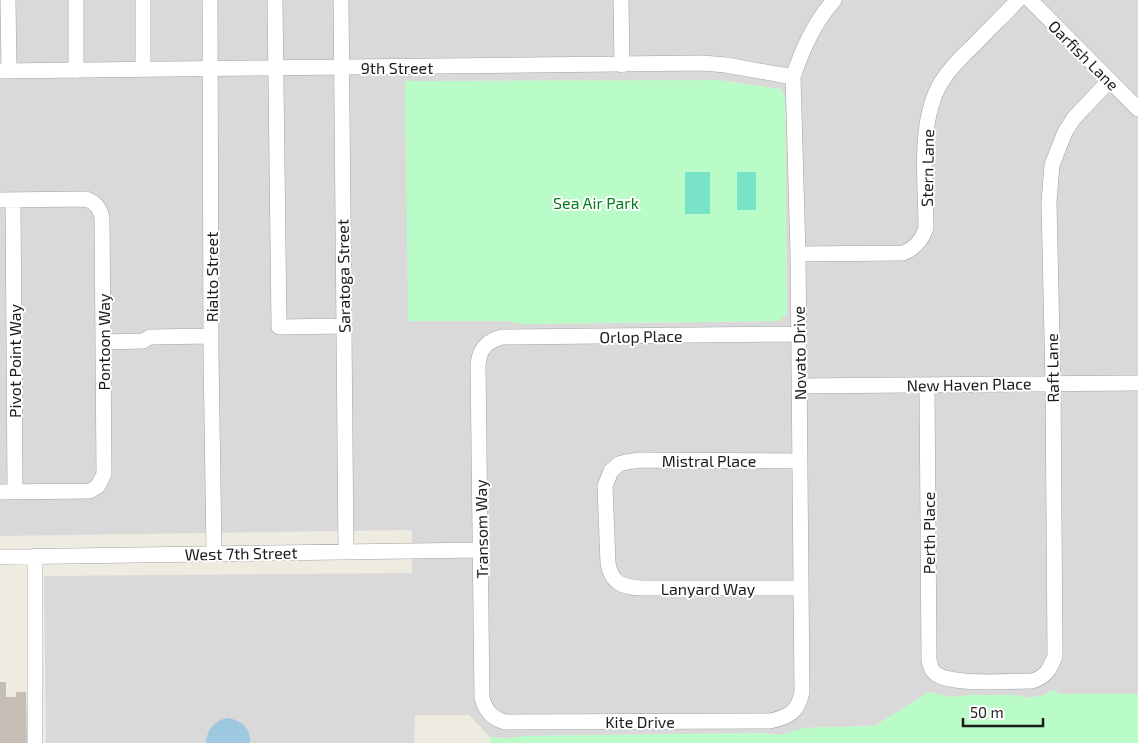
<svg xmlns="http://www.w3.org/2000/svg" width="1138" height="743" font-family="'Exo 2',sans-serif">
<rect width="100%" height="100%" fill="#eeebe1"/>
<path fill="#dad9d9" fill-rule="evenodd" d="M0,0H1138V694H1060L1053,690L1044,695L1028,698L1016,695H971L951,697L929,692L875,726L804,728L780,735L759,733L523,736L506,739L490,737L469,715H415L414,743H46L44,576L412,573V530L0,536ZM717,80L781,89L785,98L787,313L779,321L522,324L508,321L405,81Z"/>
<path fill="#bafcc7" d="M717,80L781,89L785,98L787,313L779,321L522,324L508,321H408L405,81Z
M1053,690L1060,694H1138V743H490V737L506,739L523,736L759,733L780,735L804,728L875,726L929,692L951,697L971,695H1016L1028,698L1044,695Z"/>
<path fill="#79e3c7" d="M685,172H710V214H685Z
M737,172H756V210H737Z"/>
<path fill="#9ec8df" d="M227,718C241,720 251,728 250,743H206C207,729 214,721 227,718Z"/>
<path fill="#c6beb4" d="M0,682H6V697H16V692H26L27,743H0Z"/>
<g fill="none" stroke-linecap="round" stroke-linejoin="round">
<defs>
<path id="minor" d="M8,0L9,71
M76,0V71
M143,0V70
M210,0L211,353L214,553
M275,0L279,327L344,326
M341,0L346,552
M621,0L622,65
M1030,0L1138,109
M0,71L702,63L726,65L793,77
M0,200L86,199C95,202 100,207 102,218L104,474L98,486L90,491L0,492
M13,200L15,492
M798,254L903,253C916,248 922,240 926,228C926,182 917,121 942,81C951,67 963,55 975,44C989,29 1004,15 1018,0
M798,334L502,337C487,341 480,348 478,364L482,698C486,712 492,718 505,722L770,721C789,717 798,712 802,692L798,254L793,77C803,48 814,23 834,0
M103,342L143,341L150,337L211,336
M927,385L929,660C930,665 931,670 935,673C950,686 1011,681 1032,681C1046,677 1050,669 1055,656L1053,383L1049,202L1052,165L1065,132L1074,118L1109,81
M799,386L1138,383
M800,461L640,460L626,462L619,464L611,471L605,486L608,563C611,583 622,587 641,588H801
M35,556V743
M0,557L481,550"/>
</defs>
<use href="#minor" stroke="#a3a3a3" stroke-width="16"/>
<use href="#minor" stroke="#fff" stroke-width="15"/>
</g>
<g text-anchor="middle" dominant-baseline="central" stroke-width="4" stroke-linejoin="round" paint-order="stroke">
<g font-size="16" fill="#1c1c1c" stroke="#fff">
<text transform="translate(1084 55) rotate(45)">Oarfish Lane</text>
<text x="397" y="67">9th Street</text>
<text transform="translate(927 168) rotate(-89)">Stern Lane</text>
<text transform="translate(343 276) rotate(-91)">Saratoga Street</text>
<text transform="translate(211 277) rotate(-90)">Rialto Street</text>
<text transform="translate(641 336) rotate(-1)">Orlop Place</text>
<text transform="translate(103 342) rotate(-90)">Pontoon Way</text>
<text transform="translate(799 353) rotate(-91)">Novato Drive</text>
<text transform="translate(14 361) rotate(-90)">Pivot Point Way</text>
<text transform="translate(1052 368) rotate(-91)">Raft Lane</text>
<text transform="translate(969 384) rotate(-1)">New Haven Place</text>
<text x="709" y="460">Mistral Place</text>
<text transform="translate(481 529) rotate(-91)">Transom Way</text>
<text transform="translate(928 533) rotate(-90)">Perth Place</text>
<text transform="translate(241 553) rotate(-1)">West 7th Street</text>
<text x="708" y="588">Lanyard Way</text>
<text x="640" y="721">Kite Drive</text>
</g>
<g font-size="16" fill="#057f1e" stroke="#fff">
<text x="596" y="202">Sea Air Park</text>
</g>
</g>
<path d="M963 718v8h80v-8" fill="none" stroke="#1c1c1c" stroke-width="2.5"/>
<text x="970" y="718" font-size="15" fill="#1c1c1c" stroke="#ffffff" stroke-width="4" paint-order="stroke">50 m</text>
</svg>
